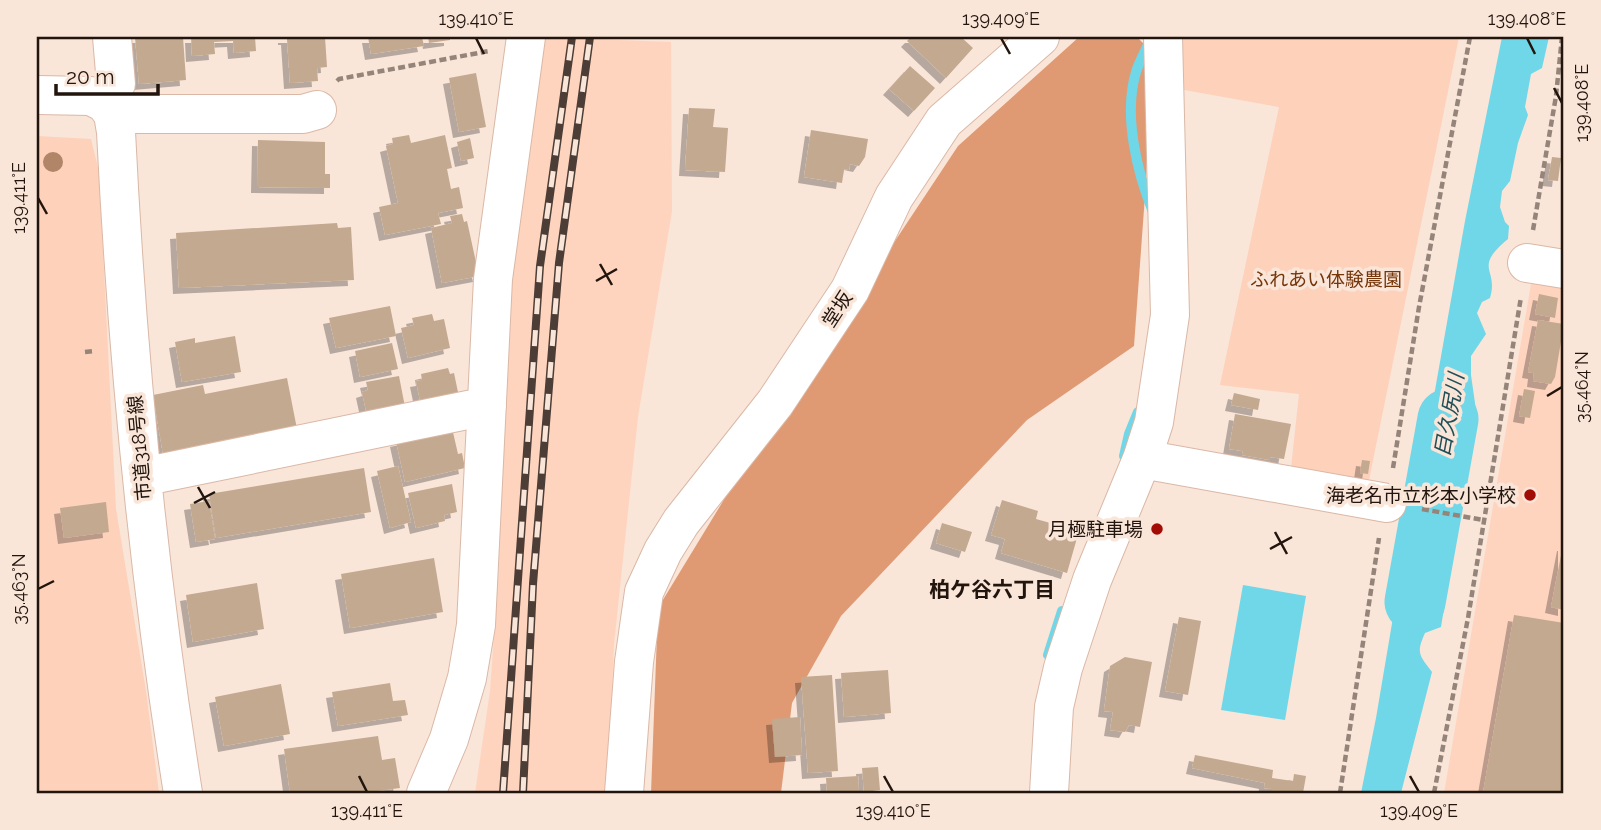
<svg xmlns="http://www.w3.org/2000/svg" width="1601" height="830" font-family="Raleway,'Noto Sans JP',sans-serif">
<defs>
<filter id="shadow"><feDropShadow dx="-6" dy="6" stdDeviation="0" flood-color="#0004"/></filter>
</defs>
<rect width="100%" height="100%" fill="#fae5d9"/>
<path fill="#ffd4be" d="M541,37L671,42L672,211L638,417L614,644L608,793H475L490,691L499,566L506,220Z
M1532,278L1564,283V793H1444Z"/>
<path fill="#fdd1ba" d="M1185,37H1459L1369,480L1291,468L1299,394L1220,385L1279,107L1179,89L1178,49Z
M37,136L91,139L99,172L116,509L146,691L159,793H37Z"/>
<path fill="#df9a74" d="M1079,37H1137L1150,50L1146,182L1134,346L1027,420L841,616L792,703L781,793H651L658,608L728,493L958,146Z"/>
<path fill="#6fd7e7" d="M1502,37H1549L1542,68L1531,74L1525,107L1528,115L1518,143L1510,181L1502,191L1500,207L1505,222L1509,226L1508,239C1472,269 1499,268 1490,298L1482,302L1477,313L1486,334L1471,356V375L1476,410L1467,477L1460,487L1459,508L1417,500L1424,477V452L1429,424L1465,221Z
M1416,517L1458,522L1441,627L1425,633C1416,653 1419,655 1432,672L1401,793H1361L1376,718L1398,588L1409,568L1410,559L1406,545L1415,529Z
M1243,585L1306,596L1285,720L1221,710Z"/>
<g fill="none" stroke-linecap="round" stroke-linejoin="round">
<path stroke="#6fd7e7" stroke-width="10" d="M1149,42C1145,52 1139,62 1136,72C1123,115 1137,172 1153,212
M1124,456L1129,434L1138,412
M1048,655L1062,611"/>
<path stroke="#6fd7e7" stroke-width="61" d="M1415,602L1448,419"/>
</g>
<path fill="#c3a98f" filter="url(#shadow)" d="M135,37H183L186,80L139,84Z
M191,37H255L256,51L234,53L233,41L214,42L215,54L192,56Z
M284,37H325L327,67L317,68L318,81L290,83L287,39H284Z
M368,37H422L424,46L371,54Z
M428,37H450V40L429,43Z
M911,37H961L973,48L946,78L907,41Z
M910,66L935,88L914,111L889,89Z
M476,73L486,127L459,132L449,78Z
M689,108L715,109L713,127L728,128L725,172L685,170Z
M811,130L868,139L865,157L859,166L850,164L849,170L844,169L842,183L804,177Z
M409,135L411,143L445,135L452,168L447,169L451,189L459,187L463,208L438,213L441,224L385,235L379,207L398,203L386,146L393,144L392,138Z
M470,138L474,158L461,161L457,142Z
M258,140L325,142V174H330V188L257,187Z
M1552,157L1561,158L1558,181L1548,180Z
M462,214L464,222L467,221L479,276L442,283L431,228L452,223L450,216Z
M337,223L338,228L351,227L354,280L179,288L176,233Z
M1539,294L1558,298L1555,318L1535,314Z
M390,306L396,336L336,348L329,318Z
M432,314L434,321L444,319L450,348L408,358L401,328L414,325L412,318Z
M1538,320L1564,324L1555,377L1551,384L1533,381L1534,373L1528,372Z
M235,336L241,372L182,382L175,342L195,338V343Z
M392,343L398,369L360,377L355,351Z
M448,368L450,374L454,373L459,397L421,405L416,381L422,380L421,374Z
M399,376L405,407L367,415L362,392L368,390L366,382Z
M287,378L297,429L163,454L153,395L203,385L205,394Z
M1524,389L1535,391L1530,418L1519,416Z
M1234,393L1260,399L1258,410L1231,405Z
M1235,414L1291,424L1284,459L1270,457V460L1242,455L1243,451L1229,449Z
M452,428L458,454L462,453L465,468L405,482L396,441Z
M1362,460L1370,461L1368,474L1360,473Z
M398,466L411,522L390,528L377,471Z
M364,468L371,512L216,538L209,494Z
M452,484L457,512L444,515L445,521L416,528L408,493Z
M1002,500L1038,511L1036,519L1079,531L1067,573L1001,553L1005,539L991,535Z
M209,501L215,539L196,542L190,504Z
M106,502L109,532L64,538L60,508Z
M942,523L972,532L965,552L936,543Z
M1563,545H1564V610L1551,607Z
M434,558L443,612L350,628L341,574Z
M257,583L264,629L193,642L186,595Z
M1514,615L1564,623V793H1483Z
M1179,617L1201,621L1188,695L1165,691Z
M1125,657L1152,662L1140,727L1129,725L1125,732L1110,730L1113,712L1104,711L1110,666Z
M888,670L891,713L844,717L841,673Z
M832,675L838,771L808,773L801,677Z
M390,683L393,701L405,700L408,715L338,726L332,692Z
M281,684L290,734L224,746L215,697Z
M800,717L802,755L775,757L772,719Z
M378,736L382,760L395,758L400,788L362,793H290L284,749Z
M1195,755L1273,770L1272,778L1293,781L1294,774L1306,776L1303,793H1272V789L1264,788L1265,783L1192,768Z
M878,767L880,790L864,792L862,768Z
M858,776L859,793H827L826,778Z"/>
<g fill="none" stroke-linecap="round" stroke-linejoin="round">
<defs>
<path id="minor" d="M37,95L91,96L105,103
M105,103L113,114L116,132C127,354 148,574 183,793
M105,103L116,84L112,37
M113,114H303L317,110
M1527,263L1564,269
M1142,459L1387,503
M142,477L487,406
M426,793L449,739L467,678L476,625L493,279L526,37
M624,793L634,662L644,592L663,551L681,522L775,403L850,290L894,197L944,121L1040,37
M1049,793L1054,707L1063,668L1092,580L1142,459L1154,422L1170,315L1163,37"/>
</defs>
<use href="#minor" stroke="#dab8a6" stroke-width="40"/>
<path stroke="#95847a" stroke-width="4.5" stroke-dasharray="7 3.5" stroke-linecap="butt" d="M337,81L339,79L489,51
M1533,230L1556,96L1562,37
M85,352L94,351
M1393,468L1419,307L1470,37
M1422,509L1483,520
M1340,793L1379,538
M1434,793L1468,618L1521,297"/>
<use href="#minor" stroke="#fff" stroke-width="38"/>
<defs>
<path id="rail" d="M503,793L540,266L572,37
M523,793L533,584L559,263L590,37"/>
</defs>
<use href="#rail" stroke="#4c3e36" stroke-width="8"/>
<use href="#rail" stroke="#fae5d9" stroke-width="5" stroke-dasharray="16" stroke-linecap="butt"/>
</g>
<circle fill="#b18567" cx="53" cy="162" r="10"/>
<path fill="none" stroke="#21150e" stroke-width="2.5" d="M476,38L484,54M1001,38L1010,54M1527,38L1535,54M1554,88L1562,103M38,198L47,214M600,264L612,285M596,281L617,269M1547,396L1562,387M198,487L210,508M194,503L215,492M1275,532L1287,554M1270,549L1292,537M38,589L54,581M359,776L367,792M884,776L893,792M1410,776L1419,792"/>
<g fill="#a30c04" stroke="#fae5d9" stroke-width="2.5">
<circle cx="1530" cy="495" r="7"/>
<circle cx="1157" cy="529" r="7"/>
</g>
<g text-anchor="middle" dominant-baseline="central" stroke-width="7" stroke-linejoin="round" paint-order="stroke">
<g font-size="19" fill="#75360a" stroke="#fae5d9">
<text x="1326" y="279">ふれあい体験農園</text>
</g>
<g font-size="19" fill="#21150e" stroke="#fae5d9">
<text transform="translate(837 309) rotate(-57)">堂坂</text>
<text transform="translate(139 448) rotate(-95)">市道318号線</text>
</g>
<g font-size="19" fill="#21150e" stroke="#fae5d9" text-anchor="end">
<text x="1516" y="495">海老名市立杉本小学校</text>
<text x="1143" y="529">月極駐車場</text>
</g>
<g font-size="21" font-style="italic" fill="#214f56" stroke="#fae5d9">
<text transform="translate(1449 415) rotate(-80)">目久尻川</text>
</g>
<g font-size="21" font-weight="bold" fill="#21150e" stroke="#fae5d9">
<text x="992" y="589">柏ケ谷六丁目</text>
</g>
</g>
<rect width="1601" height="830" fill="none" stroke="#fae5d9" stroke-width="77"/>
<path d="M56 84v10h102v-10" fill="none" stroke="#21150e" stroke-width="3.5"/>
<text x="66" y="84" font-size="21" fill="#21150e" stroke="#fae5d9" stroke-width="5" paint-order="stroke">20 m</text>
<rect x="38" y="38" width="1524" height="754" fill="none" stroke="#21150e" stroke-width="2.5"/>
<g font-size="18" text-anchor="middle" fill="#21150e">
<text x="476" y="25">139.410°E</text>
<text x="1001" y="25">139.409°E</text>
<text x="1527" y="25">139.408°E</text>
<text transform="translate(1582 103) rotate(-90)" y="6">139.408°E</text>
<text transform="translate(19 198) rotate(-90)" y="6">139.411°E</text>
<text transform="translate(1582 387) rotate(-90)" y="6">35.464°N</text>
<text transform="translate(19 589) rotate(-90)" y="6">35.463°N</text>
<text x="367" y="817">139.411°E</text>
<text x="893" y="817">139.410°E</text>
<text x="1419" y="817">139.409°E</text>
</g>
</svg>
